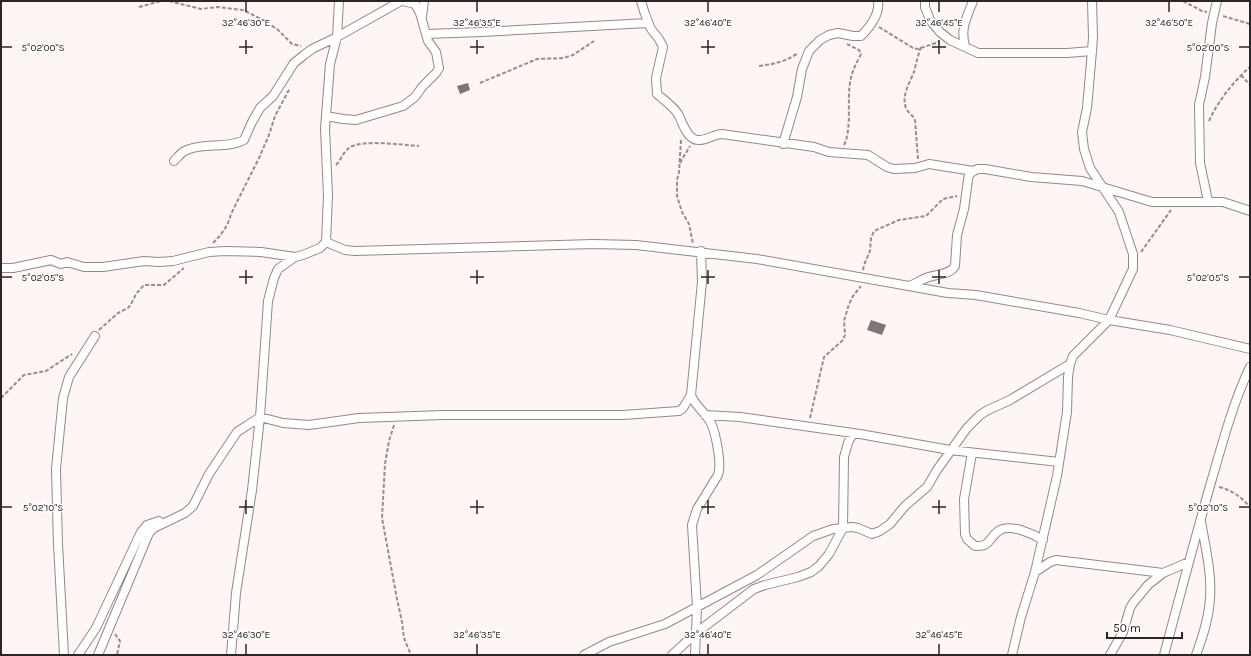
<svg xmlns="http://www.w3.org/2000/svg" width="1251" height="656" font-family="Karla,sans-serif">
<rect width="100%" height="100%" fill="#fef6f4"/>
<path fill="#817475" d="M468,83L470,90L460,94L457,86Z
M871,320L886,325L882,335L867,330Z"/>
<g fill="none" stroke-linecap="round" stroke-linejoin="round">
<defs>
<path id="minor" d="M641,1L645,14L651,29L659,39L663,47L656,78L657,94C664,100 673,106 678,114C682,121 687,140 698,140C706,141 714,134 722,134L814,147L829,152L868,155L887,167L894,169L915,168L929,164L973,171
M925,1V7L930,20L940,32L950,40L978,53H1067L1092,51
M422,16L424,1
M426,34L482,32L648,23
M965,46C960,28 967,17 973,1
M326,116L343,119L356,120L403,106L415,97L422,87L436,73L439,68L436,52L428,41L420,13L415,4L403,1
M783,144L797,97L802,69L809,51L820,40L829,35L838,33L853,36H861C870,27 880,14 878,1
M174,161C177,158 180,154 183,152C198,142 228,149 244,140L252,122L260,108L273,96L294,63L304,55L312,49L337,37L401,1
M1208,201L1200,163L1199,105L1205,77L1212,23L1217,1
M326,242L345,250L355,251L593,244L636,245L757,259L948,293L976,295L1079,313L1109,320L1170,330L1250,349
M1,268H13L51,260L61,264L67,262L84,267H103L144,261L159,262L173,261L209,252L225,251L261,252L295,257
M909,286C915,284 921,280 926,278C936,274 950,275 955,266L957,235L964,209L968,180L969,175L973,171L978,169H985L1031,177L1082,181L1152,202H1223L1250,211
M705,415L740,417L860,434L950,450L1059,462
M972,453L964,499L965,534L967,539L975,546C992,547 988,537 1000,530C1012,524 1033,534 1043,540
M1035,572L1050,562L1056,560L1163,573
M64,655L58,544L56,469L63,398L69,377L95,336
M78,655L96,628L141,532L147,525L159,521
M98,655L149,533L154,528L185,513L193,506L209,474L237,432L260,417L283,423L309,425L359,418L443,415H623L679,411L683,408L691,395
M231,655L236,593L252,490L260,417L268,301L274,278L278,269L295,257L303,255L320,248L326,242L328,195L325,129L330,64L337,37L339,1
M584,655L609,642L665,624L757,575L813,536L833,529L852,527L858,528L872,534L880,531L890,524L905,506L927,487L937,470L967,428L980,415L988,410L1010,400L1070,364
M672,655L696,633L754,589L765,585L798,577L811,572L819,566L829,554L843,528L844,457L848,443L853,433
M695,655L697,607L692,525L697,509L718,475C722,465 716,434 711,423C705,412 695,406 691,395L702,282L701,251
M1012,655L1021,617L1035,572L1057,476L1067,412L1068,377L1070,364L1073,356L1109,320L1133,269V254L1119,212L1090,168L1084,149L1082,132L1087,108L1092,51L1093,37L1092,1
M1110,655L1123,632L1130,608L1133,603L1148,585L1163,573L1189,562
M1164,655C1180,596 1195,538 1212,479C1223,441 1233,403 1250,367
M1196,655C1203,636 1209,618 1210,598C1212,573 1205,546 1201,521"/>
</defs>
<use href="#minor" stroke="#948885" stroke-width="10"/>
<path stroke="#958e8d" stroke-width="2" stroke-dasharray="4 2" stroke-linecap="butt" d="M169,1L201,9L217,7L243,10L261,19L277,29L292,44L301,46
M1183,1L1202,11L1207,12
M139,7L161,1
M1223,16L1250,24
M879,27L913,48L918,49L939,42
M759,66C774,64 785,62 798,53
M1241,75L1250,85
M480,83L537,59L563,58L573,55L594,41
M1209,121C1218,101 1233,82 1250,67
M681,140L679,172L677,180V196L682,212L689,224L693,244
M844,145C852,130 847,100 850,83C851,73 856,64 861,54L859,50L847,44
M918,159L915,120C913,115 908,113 906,108C901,96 910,82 914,72C916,64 918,55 921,47
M680,163L690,146
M336,165C341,160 343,152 349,148C360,139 403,145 419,146
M213,243C222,234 228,226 231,214L259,158L269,135L275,116L290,88
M1141,252L1171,210
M863,270L864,265L870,251L871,238L874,231L899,220L926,216L943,199L957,196
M99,330L118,313L128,308L131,304L136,294L144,285H164L184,268
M1,398L24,375L46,371L72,354
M810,418L824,357L843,340L845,335L844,321L849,304L853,296L861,286
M394,425L389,441L385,464L382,518L397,599L402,622L404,638L411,655
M1219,487C1232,490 1241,497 1250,507
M115,634L120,641L117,655"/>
<use href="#minor" stroke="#fff" stroke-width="8"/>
</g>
<path fill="none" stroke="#2b2625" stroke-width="1.5" d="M246,2V12M477,2V12M708,2V12M939,2V12M1169,2V12M246,40V54M477,40V54M708,40V54M939,40V54M2,47H12M239,47H253M470,47H484M701,47H715M932,47H946M1239,47H1249M246,270V284M477,270V284M708,270V284M939,270V284M2,277H12M239,277H253M470,277H484M701,277H715M932,277H946M1239,277H1249M246,500V514M477,500V514M708,500V514M939,500V514M2,507H12M239,507H253M470,507H484M701,507H715M932,507H946M1239,507H1249M246,644V654M477,644V654M708,644V654M939,644V654"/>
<g font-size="10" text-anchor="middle" fill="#2b2625" stroke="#fff" stroke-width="3" stroke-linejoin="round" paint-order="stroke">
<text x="246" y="26">32°46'30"E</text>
<text x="477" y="26">32°46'35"E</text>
<text x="708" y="26">32°46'40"E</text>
<text x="939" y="26">32°46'45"E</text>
<text x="1169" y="26">32°46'50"E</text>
<text x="43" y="51">5°02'00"S</text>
<text x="1208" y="51">5°02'00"S</text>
<text x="43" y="281">5°02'05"S</text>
<text x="1208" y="281">5°02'05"S</text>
<text x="43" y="511">5°02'10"S</text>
<text x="1208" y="511">5°02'10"S</text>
<text x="246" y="638">32°46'30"E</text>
<text x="477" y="638">32°46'35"E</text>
<text x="708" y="638">32°46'40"E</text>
<text x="939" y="638">32°46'45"E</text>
</g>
<rect width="1251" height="656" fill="none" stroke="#2b2625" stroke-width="4"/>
<path d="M1107 632v6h75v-6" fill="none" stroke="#2b2625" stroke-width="2"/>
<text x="1113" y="632" font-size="12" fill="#2b2625" stroke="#ffffff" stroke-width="3" paint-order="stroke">50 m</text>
</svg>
